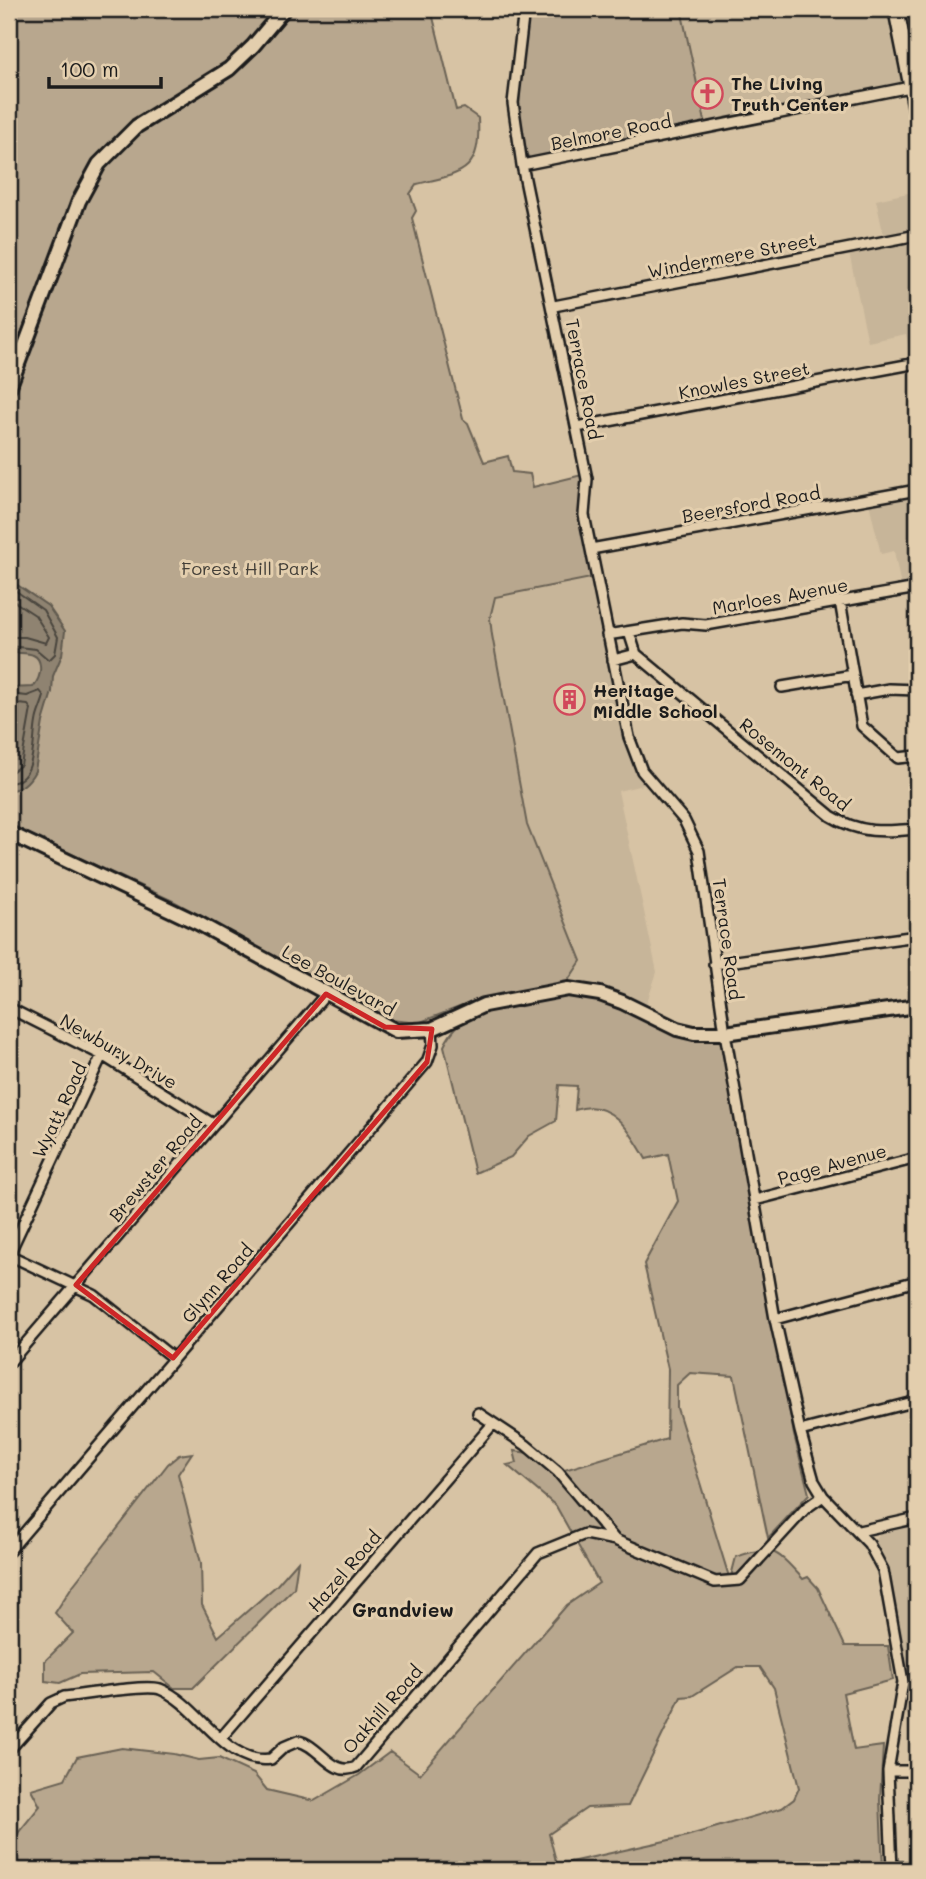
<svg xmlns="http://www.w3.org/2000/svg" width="926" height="1879" font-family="Mali,sans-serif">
<rect width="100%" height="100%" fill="#d7c3a4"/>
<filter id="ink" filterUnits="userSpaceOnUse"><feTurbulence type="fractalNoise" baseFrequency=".0143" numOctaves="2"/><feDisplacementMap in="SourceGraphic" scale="14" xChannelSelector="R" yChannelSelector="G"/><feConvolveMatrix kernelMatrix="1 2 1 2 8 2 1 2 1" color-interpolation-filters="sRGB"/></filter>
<g filter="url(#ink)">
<path fill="#c7b599" d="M681,9H917V114L912,87L706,129Z
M917,191V387L906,334L868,342L848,248L885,241L876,200Z
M917,490V588L902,591L894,551L881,554L868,499Z
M596,577L633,750L651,783L618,791L657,972L643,1014L568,989L567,982L581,961L527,825L492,635L490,618L495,597Z
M917,1523V1716L902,1714L908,1682L888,1571L875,1541L880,1532Z"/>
<path fill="#b8a78e" stroke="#6a6255" stroke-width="2" fill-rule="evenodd" d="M9,9H431L456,110L464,108L478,118C481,172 464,173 417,184L410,194L416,211L412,218L463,419L468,423L484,462L508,456L512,472L530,474L533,487L586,474L584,515L596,577L495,597L490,618L492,635L527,825L581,961L567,982L483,998L418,1023L391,1020L175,902L9,825Z
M530,9H681L706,126L530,159C509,135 524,40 530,9Z
M583,990L662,1024L725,1033L794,1435L809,1494L768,1538L734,1376L690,1373L677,1385V1408L730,1580L736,1557C773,1543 778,1552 803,1579L808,1577L818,1588L845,1646H888L893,1680L843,1693L854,1750L883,1746L880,1800L883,1870H9V1844L40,1806L31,1789L65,1779L77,1757L122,1748L174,1754L199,1760L219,1758L254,1774L267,1790L314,1801L359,1775L390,1752L420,1774L567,1605L599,1583L556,1506L507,1465L517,1463L514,1451L529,1453L558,1472L667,1439L668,1369L644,1264L678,1201L668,1154L646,1159C631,1132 610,1097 575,1110L577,1086L559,1085L556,1121L529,1136L511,1157L475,1173L444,1046C467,995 535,997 583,990ZM738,1667H760L774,1688L799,1788L794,1799L782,1808L683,1837L557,1865L549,1834L587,1808L628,1806L681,1697L692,1696Z
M192,1453L178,1474L201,1563L202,1605L218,1637L277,1585L298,1561L294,1588L193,1688H174L154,1672L80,1674L60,1683L45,1681V1661L73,1633L55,1613L71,1588L168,1464L179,1455Z"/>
<path fill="#8f8371" stroke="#615a4f" stroke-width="2" d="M9,572L16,584L48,606L65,631L62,655L53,676L52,692L43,722L35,771C29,782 21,790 9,790V688L33,687C38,681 41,674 40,666C39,648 18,656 9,651Z"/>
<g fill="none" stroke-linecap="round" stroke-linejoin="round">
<path stroke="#4a453e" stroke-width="2" d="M9,586L43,610L58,637L55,654L49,660L36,649L9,646
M9,598L35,615L49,637L46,643L25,637H9
M9,694L27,696L40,691L44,696C42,705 37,713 36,722C32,742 37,781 9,783
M9,703L28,705L31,709L21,765L9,774"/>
<defs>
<path id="street" d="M524,9L513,103L522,165L587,479L584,515L629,737L642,771L684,820L699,851L725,1033L775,1319L800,1431L814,1481L823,1496L869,1544L883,1570L903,1682L888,1771L892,1870
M522,165L915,86
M554,306L917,235
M577,427L917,363
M591,549L917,490
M840,601L862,726L898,758L917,756
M629,632L636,654L831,816C860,834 884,832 917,829
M607,635L682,623L706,625L917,588
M613,660L636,654
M782,687L853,675
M856,695L889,689L917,690
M714,964L917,936
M9,1008L102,1055L213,1124
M755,1200L917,1158
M9,1254L102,1055
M9,1255L94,1295L173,1358
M775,1319L917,1281
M9,1363L326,994
M478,1413L526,1445L558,1472L615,1540L715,1582L740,1580L806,1508L823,1496
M800,1431L917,1401
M859,1531L917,1518
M9,1551L427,1062L433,1045L432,1029
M221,1738L492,1425
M9,1750L51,1703L64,1697C83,1695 145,1684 160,1689C199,1704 225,1766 271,1759L284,1747L298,1741C320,1745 332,1778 356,1767L538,1553L585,1534L615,1540
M888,1771H917
M891,1867H917"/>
<path id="secondary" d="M9,388L79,201L99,164L137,126L229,69L253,46L284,9
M9,833L198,923L396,1031L432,1029L484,1005L568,989L600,994L622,1002L677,1029L694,1033H725L917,1006"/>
<path id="primary" d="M896,9L917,114"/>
</defs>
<use href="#street" stroke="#1c1c1c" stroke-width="14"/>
<use href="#secondary" stroke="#1c1c1c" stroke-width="18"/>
<use href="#primary" stroke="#1c1c1c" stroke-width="19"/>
<use href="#street" stroke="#e3cead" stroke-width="9"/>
<use href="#secondary" stroke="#e3cead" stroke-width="12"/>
<use href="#primary" stroke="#e3cead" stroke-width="14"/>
</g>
</g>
<path fill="none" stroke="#cd2727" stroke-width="5" stroke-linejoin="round" d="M326,994L385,1027L432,1029L427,1062L173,1358L76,1285Z"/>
<defs>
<symbol id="church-ring" viewBox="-11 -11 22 22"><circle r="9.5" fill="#e3cead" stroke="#d1495b" stroke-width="1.5"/><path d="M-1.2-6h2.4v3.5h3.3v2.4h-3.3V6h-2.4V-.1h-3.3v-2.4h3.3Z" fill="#d1495b"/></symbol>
<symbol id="building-ring" viewBox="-11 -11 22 22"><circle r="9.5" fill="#e3cead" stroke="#d1495b" stroke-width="1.5"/><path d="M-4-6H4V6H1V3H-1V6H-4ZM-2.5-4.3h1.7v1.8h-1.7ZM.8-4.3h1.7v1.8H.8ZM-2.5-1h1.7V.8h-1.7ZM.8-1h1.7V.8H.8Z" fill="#d1495b"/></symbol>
</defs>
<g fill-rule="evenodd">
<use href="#church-ring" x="690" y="76" width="35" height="35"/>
<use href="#building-ring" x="552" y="682" width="35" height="35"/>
</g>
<g text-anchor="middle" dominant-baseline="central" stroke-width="6" stroke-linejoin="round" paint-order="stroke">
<g font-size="18" font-weight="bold" fill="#1c1c1c" stroke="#e3cead" text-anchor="start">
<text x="731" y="83">The Living<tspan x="731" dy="21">Truth Center</tspan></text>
<text x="593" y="690">Heritage<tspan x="593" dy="21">Middle School</tspan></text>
</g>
<g font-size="18" fill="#1c1c1c" stroke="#e3cead">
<text transform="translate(611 132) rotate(-11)">Belmore Road</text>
<text transform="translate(732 255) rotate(-11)">Windermere Street</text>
<text transform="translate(584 379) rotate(79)">Terrace Road</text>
<text transform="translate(744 380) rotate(-11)">Knowles Street</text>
<text transform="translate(751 504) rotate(-10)">Beersford Road</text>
<text transform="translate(780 596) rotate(-10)">Marloes Avenue</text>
<text transform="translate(795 764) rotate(39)">Rosemont Road</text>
<text transform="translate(728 939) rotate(82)">Terrace Road</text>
<text transform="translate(339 980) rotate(29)">Lee Boulevard</text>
<text transform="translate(119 1051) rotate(30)">Newbury Drive</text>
<text transform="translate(59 1110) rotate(-65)">Wyatt Road</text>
<text transform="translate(832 1164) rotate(-15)">Page Avenue</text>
<text transform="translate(155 1168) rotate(-50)">Brewster Road</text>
<text transform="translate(217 1283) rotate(-49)">Glynn Road</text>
<text transform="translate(344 1571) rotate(-49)">Hazel Road</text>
<text transform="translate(382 1709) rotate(-49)">Oakhill Road</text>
</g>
<g font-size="18" fill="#433f38" stroke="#e3cead">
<text x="250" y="568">Forest Hill Park</text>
</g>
<g font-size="19" font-weight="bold" fill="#1c1c1c" stroke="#e3cead">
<text x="403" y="1609">Grandview</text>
</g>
</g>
<rect width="926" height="1879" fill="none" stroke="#e3cead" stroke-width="35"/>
<rect x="18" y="18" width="891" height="1844" fill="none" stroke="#1c1c1c" stroke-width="2.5" filter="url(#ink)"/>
<path d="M49 77v10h112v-10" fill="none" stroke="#1c1c1c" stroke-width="3.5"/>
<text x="60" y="77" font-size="21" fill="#1c1c1c" stroke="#e3cead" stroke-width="5" paint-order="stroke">100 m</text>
</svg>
